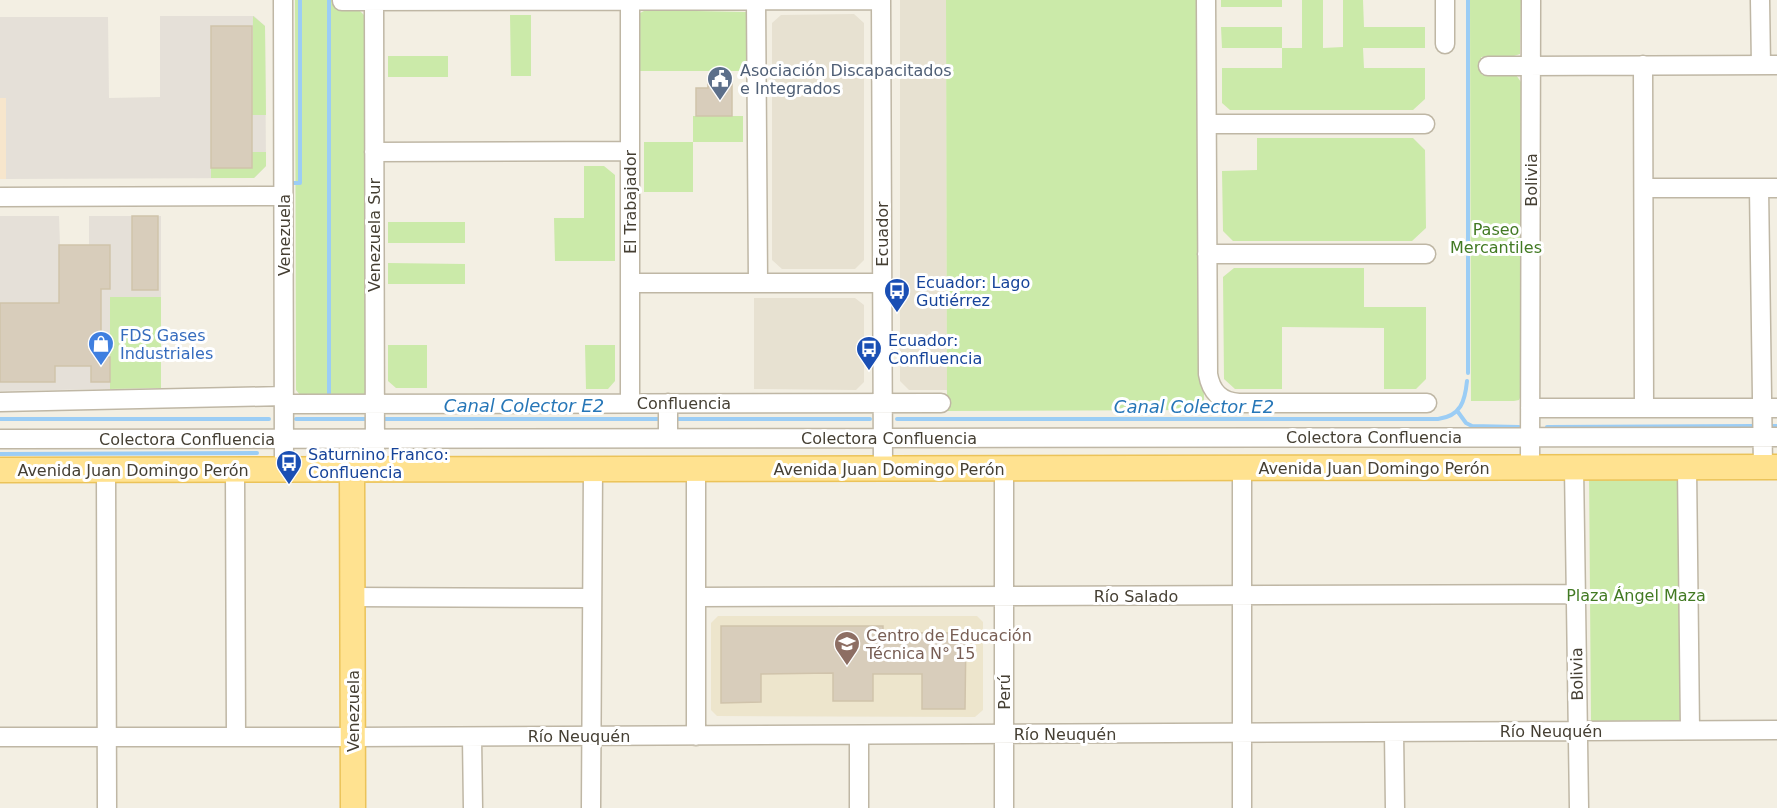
<svg xmlns="http://www.w3.org/2000/svg" width="1777" height="808" font-family="'DejaVu Sans',sans-serif">
<rect width="100%" height="100%" fill="#f3efe3"/>
<path fill="#e7e1d1" d="M900,0H946L947,390H909L900,381Z
M854,14L864,23V260L855,269H782L772,260V23L781,15Z
M754,298H855L864,305V382L856,390L754,389Z"/>
<path fill="#f7e6cc" d="M0,98H6V179H0Z"/>
<path fill="#e5e0d8" d="M160,16H254L265,26L266,166L254,178L6,179V98H0V17H108L109,98L160,97Z
M0,216H59L60,245H89V216H161V297H110V389L0,391Z"/>
<path fill="#ede5cc" d="M718,616H977L983,622V710L975,717L717,716L711,710V623Z"/>
<path fill="#cbeaa9" d="M295,0H338V9H358L364,15L367,388L365,393L361,396H301L296,390Z
M946,0H1202L1204,410L947,411Z
M1221,0H1282V7H1221Z
M1302,0H1323V48L1343,47V0H1363L1364,27H1425V48H1363L1364,68H1425V99L1413,110H1230L1222,103V68H1282V48H1222L1221,27H1282V48H1302Z
M1470,0H1521L1520,54L1514,56L1481,57L1482,75H1516L1521,82L1522,394L1519,400L1514,401H1471Z
M646,10L746,12L748,14L750,71H636L638,14Z
M510,15H531V76H511Z
M253,16L265,26L266,115H252Z
M388,56H448V77H388Z
M693,116H743V142H693V192H644V142H693Z
M1257,138H1413L1425,150L1426,228L1412,241H1233L1223,231L1222,171L1257,170Z
M252,152H266V166L254,178H211V168H252Z
M584,166H604L615,175V261H555L554,218H584Z
M388,222H465V243H388Z
M388,263L465,264V284H388Z
M1234,268H1364V307H1426V379L1416,389H1384V328L1282,327V389H1235L1224,379L1223,277Z
M110,297H161V388L110,389Z
M388,345H427V388H396L388,381Z
M585,345H615V381L608,389H586Z
M1681,469L1683,720L1591,721L1589,470Z"/>
<g fill="none" stroke-linecap="round" stroke-linejoin="round">
<path stroke="#9bcdf5" stroke-width="4" d="M1468,0V373
M287,183H300V0
M329,397V0
M1458,412L1466,423L1472,426L1519,427
M0,419H269
M296,419H366
M385,419H662
M674,419H870
M897,419H1438C1461,416 1465,401 1467,381
M1772,426H1777
M1547,427L1753,426
M0,454L257,453"/>
</g>
<path fill="#d8cdbb" stroke="#d0c3ab" stroke-width="1.5" d="M211,26H252V168H211Z
M708,79H732V116H696V88H708Z
M132,216H158V290H132Z
M59,245H110V289H101V357H110V382H91V366H55V382H0V303H59Z
M721,626H883V633H966L965,709H922V674H873V701H833V673L761,674V702L721,703Z"/>
<g fill="none" stroke-linecap="round" stroke-linejoin="round">
<defs>
<path id="minor" d="M283,0L284,470
M374,0L375,470
M630,0V403
M756,0L758,283
M881,0L883,469
M1206,0L1208,374C1211,392 1221,402 1239,403H1427
M1760,0L1761,65
M342,1L881,0
M1445,44V0
M1643,65L1644,408
M1488,66L1777,65
M1207,124H1425
M374,152L630,151
M1644,188H1777
M1759,188L1763,467
M0,197L283,196
M1207,254H1426
M630,283H882
M0,402L284,396
M668,403V438
M284,404L941,403
M1530,408H1777
M0,439L1777,437
M1530,467L1531,0
M1574,467L1579,808
M1687,467L1690,730
M696,469V736
M106,470L107,808
M235,470L236,737
M352,597L592,598
M696,597L1576,594
M1394,732L1395,808
M859,735V808
M0,737H353L1777,730
M472,737L473,808
M591,808L593,469
M1004,808V469
M1242,808V468"/>
<path id="major" d="M0,470L1777,467
M352,470L353,808"/>
</defs>
<use href="#minor" stroke="#bfb7a5" stroke-width="21"/>
<use href="#major" stroke="#ebc359" stroke-width="27"/>
<use href="#minor" stroke="#fff" stroke-width="18"/>
<use href="#major" stroke="#ffe290" stroke-width="24"/>
</g>
<defs>
<symbol id="civic-pin" viewBox="-11 -11 22 30"><path d="M0 17L-7.5 6A9.5 9.5 0 1 1 7.5 6Z" fill="#5c6f8a" stroke="#fff"/><path d="M-.6-6.5H3V-4.5H.6V-3L4-1V1h2V6H-6V1h2V-1L-.6-3ZM-1.2 2.5V6h2.4V2.5Z" fill="#fff"/></symbol>
<symbol id="bus-pin" viewBox="-11 -11 22 30"><path d="M0 17L-7.5 6A9.5 9.5 0 1 1 7.5 6Z" fill="#1a4fb4" stroke="#fff"/><path d="M-5-6H5V4H4V6H2V4H-2V6H-4V4H-5ZM-3.5-4V0h7V-4ZM-3.5 1.2v1.5H-2V1.2ZM2 1.2v1.5H3.5V1.2Z" fill="#fff"/></symbol>
<symbol id="shop-pin" viewBox="-11 -11 22 30"><path d="M0 17L-7.5 6A9.5 9.5 0 1 1 7.5 6Z" fill="#3f7fe0" stroke="#fff"/><path d="M-5-2.5h2.3a2.7 3.5 0 0 1 5.4 0H5L5.5 6h-11ZM-1.5-2.5h3a1.5 2.3 0 0 0-3 0Z" fill="#fff"/></symbol>
<symbol id="school-pin" viewBox="-11 -11 22 30"><path d="M0 17L-7.5 6A9.5 9.5 0 1 1 7.5 6Z" fill="#8d6e63" stroke="#fff"/><path d="M0-5L7-2L0 1L-7-2ZM-4 1L0 2.5L4 1V4Q0 6-4 4Z" fill="#fff"/></symbol>
</defs>
<g fill-rule="evenodd">
<use href="#civic-pin" x="705" y="64" width="30" height="40"/>
<use href="#bus-pin" x="882" y="276" width="30" height="40"/>
<use href="#shop-pin" x="86" y="329" width="30" height="40"/>
<use href="#bus-pin" x="854" y="334" width="30" height="40"/>
<use href="#bus-pin" x="274" y="448" width="30" height="40"/>
<use href="#school-pin" x="832" y="629" width="30" height="40"/>
</g>
<g text-anchor="middle" dominant-baseline="central" stroke-width="6" stroke-linejoin="round" paint-order="stroke">
<g font-size="16" fill="#4e5e75" stroke="#fff" text-anchor="start">
<text x="740" y="70">Asociación Discapacitados<tspan x="740" dy="18">e Integrados</tspan></text>
</g>
<g font-size="16" fill="#453f33" stroke="#fff">
<text transform="translate(1531 180) rotate(-90)">Bolivia</text>
<text transform="translate(630 202) rotate(-90)">El Trabajador</text>
<text transform="translate(882 234) rotate(-90)">Ecuador</text>
<text transform="translate(284 235) rotate(-90)">Venezuela</text>
<text transform="translate(374 235) rotate(-90)">Venezuela Sur</text>
<text x="684" y="403">Confluencia</text>
<text x="1374" y="437">Colectora Confluencia</text>
<text x="889" y="438">Colectora Confluencia</text>
<text x="187" y="439">Colectora Confluencia</text>
<text x="1374" y="468">Avenida Juan Domingo Perón</text>
<text x="889" y="469">Avenida Juan Domingo Perón</text>
<text x="133" y="470">Avenida Juan Domingo Perón</text>
<text x="1136" y="596">Río Salado</text>
<text transform="translate(1577 674) rotate(-91)">Bolivia</text>
<text transform="translate(1004 692) rotate(-90)">Perú</text>
<text transform="translate(353 711) rotate(-90)">Venezuela</text>
<text x="1551" y="731">Río Neuquén</text>
<text x="1065" y="734">Río Neuquén</text>
<text x="579" y="736">Río Neuquén</text>
</g>
<g font-size="16" fill="#427a23" stroke="#fff">
<text x="1496" y="229">Paseo<tspan x="1496" dy="18">Mercantiles</tspan></text>
<text x="1636" y="595">Plaza Ángel Maza</text>
</g>
<g font-size="16" fill="#164399" stroke="#fff" text-anchor="start">
<text x="916" y="282">Ecuador: Lago<tspan x="916" dy="18">Gutiérrez</tspan></text>
<text x="888" y="340">Ecuador:<tspan x="888" dy="18">Confluencia</tspan></text>
<text x="308" y="454">Saturnino Franco:<tspan x="308" dy="18">Confluencia</tspan></text>
</g>
<g font-size="16" fill="#366cbe" stroke="#fff" text-anchor="start">
<text x="120" y="335">FDS Gases<tspan x="120" dy="18">Industriales</tspan></text>
</g>
<g font-size="16" fill="#785e54" stroke="#fff" text-anchor="start">
<text x="866" y="635">Centro de Educación<tspan x="866" dy="18">Técnica N° 15</tspan></text>
</g>
<g font-size="18" font-style="italic" fill="#2676b7" stroke="#fff">
<text x="524" y="405">Canal Colector E2</text>
<text x="1194" y="406">Canal Colector E2</text>
</g>
</g>
</svg>
